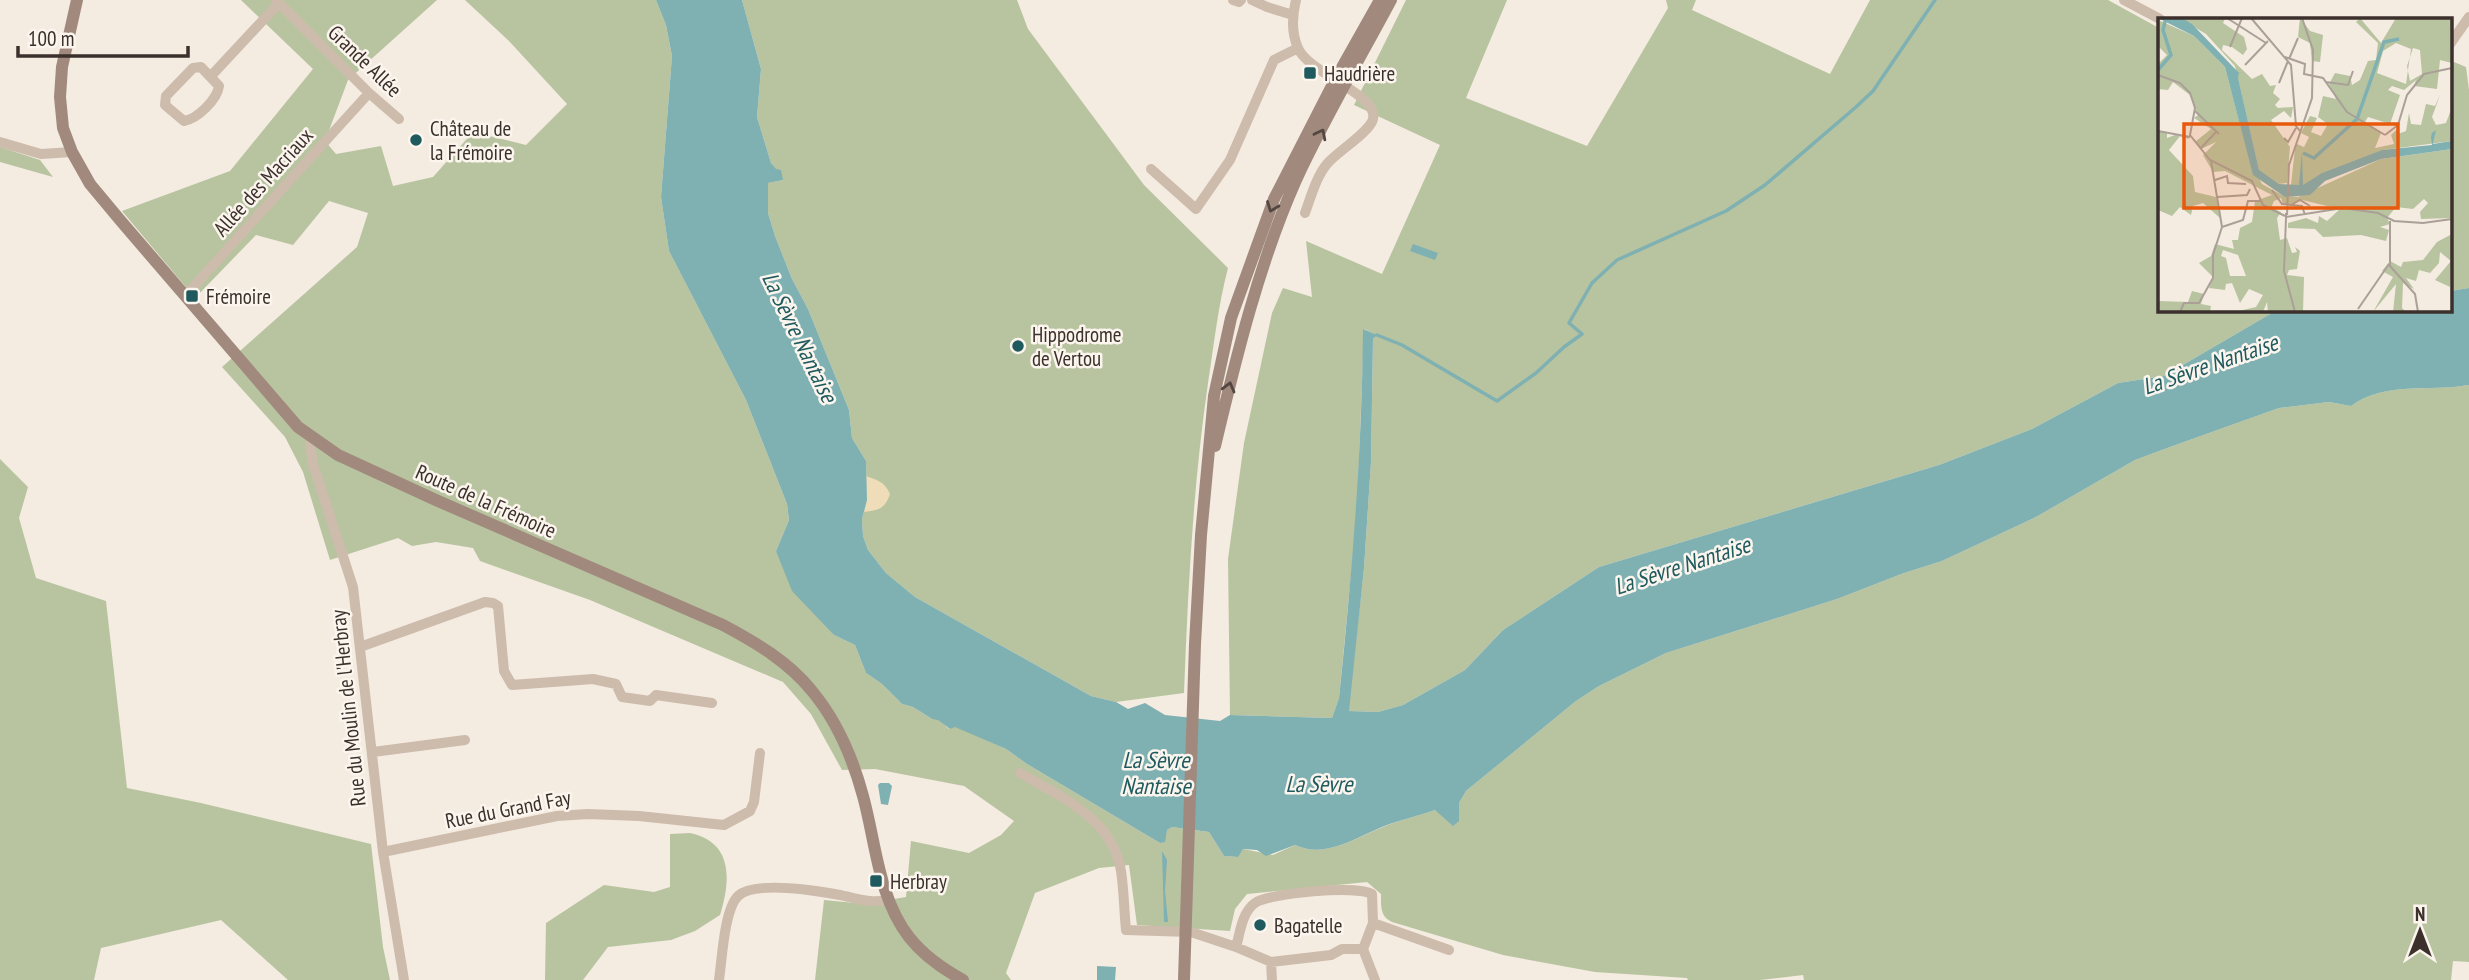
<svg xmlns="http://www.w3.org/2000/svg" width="2469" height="980" font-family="'PT Sans Narrow',sans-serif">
<rect width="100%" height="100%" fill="#f4ebe1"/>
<path fill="#b8c4a0" d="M241,0H437L348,80L325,141L336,154L381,146L393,186L433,177L473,132L526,145L567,104L509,41L465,0H656L666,25L672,56L661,197L669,251L746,400L787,504L789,520L776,551L834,635L855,645L866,673L882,684L902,704L913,707L932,719H938L949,729L955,726L1006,749L1027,764L1160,843L1167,830L1172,827L1209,832L1224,856L1237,857L1243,849L1273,855L1295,845C1325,859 1355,838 1383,827C1399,820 1418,816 1435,810L1459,821V803L1466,791L1576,701L1599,686L1666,653L1837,599L1904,573L1942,561L2036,517L2135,460L2170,447L2279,408L2329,402L2351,406C2384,381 2430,392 2469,385V962L2453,961L2451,980H1804L1803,975L1760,980H1688L1687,978L1595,972L1503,955L1392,922C1380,917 1381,906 1381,894L1367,882L1247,894L1235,909L1230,931L1137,925L1129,865L1099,868L1035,893L1006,973L1011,980H815L824,900L865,904L906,897L911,841L969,853L1001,835L1014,821L964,786L875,769L842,770L811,714L783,682L590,600L480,561L473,548L436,542L412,546L398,538L330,560L303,472L285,437L222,367L357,247L368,213L329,201L293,245L256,235L195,298L122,211L230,171L313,69Z
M742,0H1017L1028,29L1144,185L1228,268C1218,306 1214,344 1208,383C1193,487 1188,588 1184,693L1116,702L1091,696L915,597L886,573L868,550L863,536L862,519L867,500L866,461L852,438L849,410L808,309L792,279L775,236L768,213V183L783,180L771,163L757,117L761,69Z
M1406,0H1507L1466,98L1587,146L1668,8L1666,0H1696L1692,10L1830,74L1870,0H2108L2159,28V310H2277L2164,376L2118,383L2032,429L1939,465L1599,567L1503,630L1465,670L1403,705L1378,712L1348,711L1364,568L1371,462L1373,339L1376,335L1364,329L1357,514L1339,698L1332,718L1230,715L1228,559L1244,443L1272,313L1283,288L1312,297L1306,241L1382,274L1440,145L1354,105Z
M2454,62L2466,67L2469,90V288L2450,291V67Z
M0,147L40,160L53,177L0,162Z
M0,459L28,487L19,518L36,578L106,601L127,788L201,803L371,844L383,947L390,980H288L221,920L101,948L94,980H0Z
M690,833C733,842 731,880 720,915L695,931L671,940L608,947L583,980H545L546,923L604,885L654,892L670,887V834Z"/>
<path fill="#efdcb8" d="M866,476C877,480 885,482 890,494C885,509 879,510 864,512L867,500Z"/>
<path fill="#7fb0b2" d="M656,0H742L761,69L757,117L771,163L776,169L781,170L783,180L768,183V213L775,236L792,279L808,309L849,410L852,438L866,461L867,500L862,519L863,536L868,550L886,573L915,597L1091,696L1116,702L1128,709L1145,703L1165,715L1220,721L1230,715L1332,718L1339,698C1352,575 1362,453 1363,329L1377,335L1373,339L1371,462L1364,568L1349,711L1378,712L1403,705L1465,670L1503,630L1599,567L1939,465L2032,429L2118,383L2164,376L2277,310H2450V291L2469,288V385C2430,392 2384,381 2351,406L2329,402L2279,408L2170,447L2135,460L2036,517L1942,561L1904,573L1837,599L1666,653L1599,686L1576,701L1466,791L1459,803V821L1453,826L1435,810C1418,816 1399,820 1382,827C1355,838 1325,859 1295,845L1266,856L1257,850L1243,849L1238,857L1224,856L1209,832L1172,827L1167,830L1165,842L1160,843L1027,764L1006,749L955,727L950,729L938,720L932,719L913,707L902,704L882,684L866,673L855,645L834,635L792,591L776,551L789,520L787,504L746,400L669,251L661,197L672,56L666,25Z
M1413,244L1438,253L1435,260L1410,251Z
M880,783H889L892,786L888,805L881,804L878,785Z
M1162,851L1167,860L1165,891L1168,922H1164Z
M1097,966L1116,967L1115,980H1097Z"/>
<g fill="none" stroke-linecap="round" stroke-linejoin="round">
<path stroke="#7fb0b2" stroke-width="3.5" d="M1377,335L1402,345L1497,401L1536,373L1564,347L1582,334L1569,323L1592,283L1617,260L1726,211L1765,185L1856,107L1873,91L1935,0"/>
<path stroke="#cdbbac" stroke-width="10" d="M276,0L369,93L399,119
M1233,0L1239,2L1241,0
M1252,0L1267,7L1293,15
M1296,0C1292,16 1291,32 1298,48C1309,74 1379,94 1373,119C1370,132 1338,151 1327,164C1316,177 1311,197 1305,213
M2124,0L2160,19
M2450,44L2469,17
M201,67L219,86C217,100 197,119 184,121L165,105L166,96L193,68Z
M211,76L279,3
M0,142L41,154L72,152
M1151,169L1196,209L1230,160L1274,60L1298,48
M185,296L369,93
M312,438L310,445L313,464L353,587L383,852L404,980
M360,647L485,602L493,603L498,606L504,671L512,685L593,679L616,684L622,697L650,701L656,695L712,703
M373,752L465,740
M1020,773C1061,797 1113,819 1121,871C1124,890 1124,910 1126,930L1191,932L1236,947L1271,962L1331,955L1342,949H1363L1375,980
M383,852L557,816L588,814L639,816L724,825L750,811L754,802L760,753
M1373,923L1449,950
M1236,947C1240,933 1242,912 1255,903C1269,893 1358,885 1372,894L1373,923L1363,949
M1271,962L1272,980
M719,980C722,960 724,910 738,896C756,880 818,891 840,895C855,898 874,905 888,899"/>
<path stroke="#a18a7d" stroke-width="12" d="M77,0L62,67L60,97L63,128L72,152L90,184L120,220L298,427L338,455L438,501L723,625C755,642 789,662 812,691C837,721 853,759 863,796C876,843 878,897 909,937C923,955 943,969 963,980
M1215,446C1236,358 1259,263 1296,180C1324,119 1359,60 1391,0
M1184,980L1195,644L1201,535L1214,396L1231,318L1274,199L1335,80L1380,0"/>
</g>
<defs><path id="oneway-chevron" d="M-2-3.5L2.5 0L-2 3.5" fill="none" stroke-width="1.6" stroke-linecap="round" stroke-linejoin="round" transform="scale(1.75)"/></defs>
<g stroke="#544640">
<use href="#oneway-chevron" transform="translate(1321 134) rotate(-63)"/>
<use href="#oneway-chevron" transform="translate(1272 207) rotate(111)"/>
<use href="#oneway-chevron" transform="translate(1229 387) rotate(-75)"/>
</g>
<g fill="#1f5a5e" stroke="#fbf5ee" stroke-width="2.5">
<rect x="1303" y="66" width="14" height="14" rx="3.5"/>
<circle cx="416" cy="140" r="7"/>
<rect x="185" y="289" width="14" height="14" rx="3.5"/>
<circle cx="1018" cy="346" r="7"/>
<rect x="869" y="874" width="14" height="14" rx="3.5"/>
<circle cx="1260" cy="925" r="7"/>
</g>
<g text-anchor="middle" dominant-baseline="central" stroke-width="5" stroke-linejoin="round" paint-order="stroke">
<g font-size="21" fill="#3b302b" stroke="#fbf5ee">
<text transform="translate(365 61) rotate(44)">Grande Allée</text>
<text transform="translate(263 182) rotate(-48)">Allée des Macriaux</text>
<text transform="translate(486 501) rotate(24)">Route de la Frémoire</text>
<text transform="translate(348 708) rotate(-96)">Rue du Moulin de l'Herbray</text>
<text transform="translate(508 809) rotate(-11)">Rue du Grand Fay</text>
</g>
<g font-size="21" fill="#3b302b" stroke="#fbf5ee" text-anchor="start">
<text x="1324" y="73">Haudrière</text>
<text x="430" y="128">Château de<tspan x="430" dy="24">la Frémoire</tspan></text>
<text x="206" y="296">Frémoire</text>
<text x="1032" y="334">Hippodrome<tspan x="1032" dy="24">de Vertou</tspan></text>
<text x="890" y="881">Herbray</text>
<text x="1274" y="925">Bagatelle</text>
</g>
<g font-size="23" font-style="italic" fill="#1f5a5e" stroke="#fbf5ee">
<text transform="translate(800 337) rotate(64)">La Sèvre Nantaise</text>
<text transform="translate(2210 364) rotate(-19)">La Sèvre Nantaise</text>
<text transform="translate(1682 565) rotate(-18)">La Sèvre Nantaise</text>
<text x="1156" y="759">La Sèvre<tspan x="1156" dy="26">Nantaise</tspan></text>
<text x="1319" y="783">La Sèvre</text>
</g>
</g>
<g transform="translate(2158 18)">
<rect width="294" height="294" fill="#f4ebe1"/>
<path d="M21,0H67L65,5L86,19L89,31L85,37L74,29L65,27L64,32L94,61L104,56L112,68L118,67L115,75L122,81L117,87L120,90L135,89L133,100L126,93L113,102L132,129L129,165L121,166L101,153L77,48L48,16ZM142,0L152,13L165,17L162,44L154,43L152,25L140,19ZM202,0L223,25L238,0H294V45L282,42L279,71L256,68L258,62L246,72L234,68L230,72L242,77L232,106L210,99L207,104L223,115L217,130L236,126L233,117L239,111L240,116L248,113L251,95L253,106L263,107L268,86L277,88L282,77L274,99L278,107L288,105L294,89V123L225,132L165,155L148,167H133L137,130L139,126L146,129L151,119L143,115L152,98L159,100L153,114L163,118L170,106L160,99L165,78L178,81L171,66L177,55L192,58L194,67L202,62L210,43L218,42L220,25L198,4ZM238,25L253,31L248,66L219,55L225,33ZM255,30L262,32L264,56L252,63L249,48ZM0,2L36,18L67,49L91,140L104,166L126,178L140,179L223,141L294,131V200L263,201L262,194L270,185L266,181L255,191L238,189L229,200L232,206L222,209L231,212L228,223L203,217L165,219L157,211L130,210V205L148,200L160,205L161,198L169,203L182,191L144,182L133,186H125L123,180L116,183L113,190L123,194L119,200L122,222L129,220L134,235L139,234L137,229L142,233L139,251L131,252L129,257L146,259L145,294H110L109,284L105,294H76L98,289L105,277L91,271L82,285L74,265L68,266L67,272L51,270L55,259L41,245L53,238L57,226L76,231L74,222H80L82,210L94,204L97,183L114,177L67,153L55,154L45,137L58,124L43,131L37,124L53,111L36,100L40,97L32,77L15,64L10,72L0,71V46L9,37L0,28ZM65,232L80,237L88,258H72L68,240L63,238ZM0,113L9,114V120L17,117L30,119L31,121L22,118L11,132L35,158L37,174L58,179L62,200L45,185L35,188L33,197L22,189L14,198L0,192ZM294,216L292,269L277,262L293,243L282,234L281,245L272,255L261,252L258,263L248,260L256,271L245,265L244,290L248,294H235L238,266L215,294L235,259L224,253L232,243L243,249L245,244L265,242L279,224ZM34,273L46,276L43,286L53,288L52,294H0V283L30,284Z" fill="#b8c4a0" fill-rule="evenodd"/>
<path d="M0,0H24L34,6L80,54L88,56L81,54L80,60L101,152L121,166L141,167L144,134L145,167L164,155L224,132L274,127L273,119L274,115L278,112L275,126L294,123V131L223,141L167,163L152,177L127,179L95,157L67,49L36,18Z" fill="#7fb0b2"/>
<path fill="none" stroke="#7fb0b2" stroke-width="3.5" d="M0,52L13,37L5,12L8,0M145,135L156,140L199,101L226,24L241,21"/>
<path fill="none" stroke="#aaa098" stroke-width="2" d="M69,0L108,25M93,0L133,47L138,108L142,113M72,29L84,0M127,39L147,46L146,56L165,60L189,94L227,117M131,41L140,20M87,47L110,23M0,57L22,65L32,75L37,90L32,117L52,142L94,163L105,187L127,198M168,64L190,67L195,53M121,65L130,43M36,92L61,116M0,113L32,119M227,117L240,107L249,77L266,56L294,50M126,120L130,124L138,110M42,131L58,114M131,147L154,80L155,32L144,0M57,162L69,158L70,165L88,166M114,172L124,186L144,188L147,197M59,179L89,177L92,171M133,187L142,182L152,188M128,195V199L185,190L220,195L236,203L265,205L294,201M129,197L131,145M128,200L126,253L137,294M232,203V248L257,276L260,294M64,209L85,202L90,183H103M200,291L231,246M22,294L26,285H41L55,260V237L64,209L53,143"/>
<path fill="#e8590c" fill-opacity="0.15" stroke="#e8590c" stroke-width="3.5" d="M26,106H240V190H26Z"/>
<rect width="294" height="294" fill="none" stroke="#3b302b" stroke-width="3.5"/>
</g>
<g transform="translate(2420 931)" stroke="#fbf5ee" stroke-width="5" paint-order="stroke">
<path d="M0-5L12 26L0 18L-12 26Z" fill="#3b302b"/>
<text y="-10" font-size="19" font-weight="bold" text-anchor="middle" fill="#3b302b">N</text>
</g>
<path d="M18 46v10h170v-10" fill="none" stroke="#3b302b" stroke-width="3.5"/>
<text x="28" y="46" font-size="21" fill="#3b302b" stroke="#fbf5ee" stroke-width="5" paint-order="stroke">100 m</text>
</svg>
